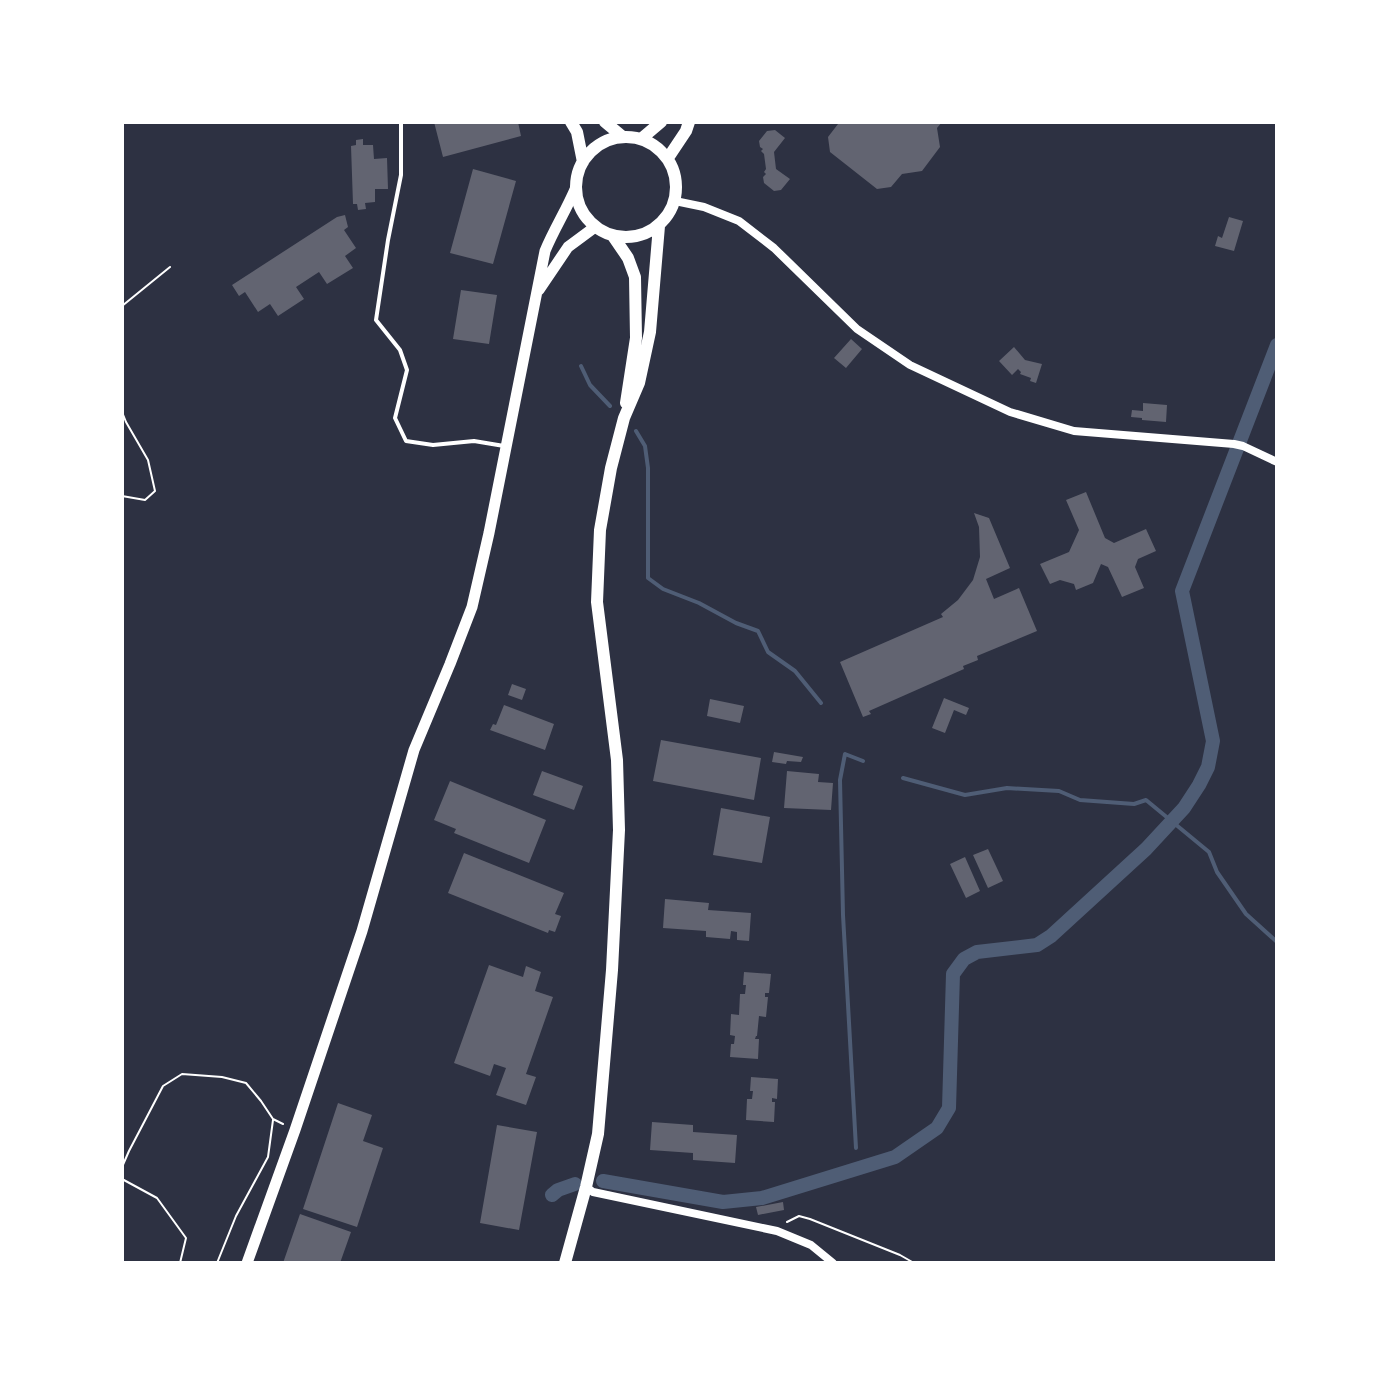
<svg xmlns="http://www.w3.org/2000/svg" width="1399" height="1385" font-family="Cabin,sans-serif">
<rect width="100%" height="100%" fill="#2d3142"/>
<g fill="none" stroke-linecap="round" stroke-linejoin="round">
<path stroke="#4f5d75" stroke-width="4" d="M581,366L590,385L610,406
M636,431L645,446L648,468V578L663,589L699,603L736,623L758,631L768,652L795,671L821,703
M903,778L965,795L1007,788L1059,791L1080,800L1134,804L1146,800L1209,852L1217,872L1246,914L1277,942
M856,1148L843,915L840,780L845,754L863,761"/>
<path stroke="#4f5d75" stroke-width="14" d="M603,1181L723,1202L762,1198L895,1157L937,1128L949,1108L953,974L964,959L977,952L1037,945L1051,936L1146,849L1184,808L1199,785L1208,767L1213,741L1182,591L1277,345
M552,1195L558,1190L575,1184"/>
</g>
<path fill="#626471" d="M434,122H518L521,136L443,157Z
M853,122H942L937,128L940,147L922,171L902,174L891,187L877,189L830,152L828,137L838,124Z
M775,130L785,138L774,152L776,169L790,179L781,190L774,191L764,183L763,177L766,174L764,172L766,169L764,154L761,151L763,149L760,147L759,141L767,131Z
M363,139V145H373L374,159L387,158L388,189H375V202L365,203L366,209L358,210L357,204H353L351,146L356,145V140Z
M473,169L516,181L493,264L450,253Z
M345,215L348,227L344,230L356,248L345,256L353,268L327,284L319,272L296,287L304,299L278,316L270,304L258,312L245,292L239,296L232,285L337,217Z
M1229,217L1243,221L1234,251L1215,246L1218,236L1222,238Z
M461,290L497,295L489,344L453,339Z
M851,339L862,349L846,368L834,358Z
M1014,347L1025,360L1042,364L1036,383L1030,381L1031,378L1020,374L1021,372L1018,369L1012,375L999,361Z
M1143,403L1167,405L1166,422L1142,420V418L1131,417L1132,410L1143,411Z
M1086,492L1105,538L1114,543L1146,529L1156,551L1138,559L1135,567L1144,588L1122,597L1108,567L1101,564L1093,583L1076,590L1074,584L1060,580L1050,584L1040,564L1069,552L1079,530L1066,500Z
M974,513L989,518L1010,568L986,579L994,599L1019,588L1037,631L977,656L978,660L963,666L964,669L869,711L871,714L863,717L840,662L943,617L941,614L958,600L973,580L980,557L979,527Z
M512,684L526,689L522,700L508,695Z
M944,698L969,708L966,715L954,710L945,733L932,728Z
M710,699L744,706L740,723L707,716Z
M504,705L554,724L545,750L490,730L493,724L496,725Z
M661,740L761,758L754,800L653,781Z
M774,752L803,757L801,762L787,761L786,764L772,762Z
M542,771L583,786L574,810L533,795Z
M787,771L819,774L818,782L833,783L831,810L784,808Z
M450,781L546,820L529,863L454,833L456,829L434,820Z
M721,808L770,817L762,863L713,855Z
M988,849L1003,881L988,888L973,855Z
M464,853L564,893L555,914L561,916L555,932L549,930L548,933L448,893Z
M965,857L980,891L966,898L950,864Z
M665,899L709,903L708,910L751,913L749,941L737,940V932L731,931L730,939L706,937V931L663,928Z
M489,965L523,977L526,966L541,972L535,991L553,997L526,1074L536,1077L526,1105L496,1095L506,1068L494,1064L490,1076L454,1063Z
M744,972L771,974L769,993H765V997H768L766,1017L759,1016L757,1036H756L755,1039H759L758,1059L730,1057L731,1044H734L735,1036L730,1035L731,1014L739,1015L740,994H745L746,985H743Z
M751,1077L778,1079L777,1099L772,1098V1102H775L774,1122L746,1120L747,1099H752L753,1091H750Z
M338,1103L372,1115L363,1141L383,1148L357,1227L303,1209Z
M652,1122L693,1125V1132L737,1135L735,1163L693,1160V1153L650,1150Z
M497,1125L537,1132L519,1230L480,1223Z
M783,1202L784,1210L758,1215L756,1207Z
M300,1214L351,1232L340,1263H283Z"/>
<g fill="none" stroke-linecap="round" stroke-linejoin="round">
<path stroke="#fff" stroke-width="2" d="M122,306L170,267
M122,412L126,422L148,460L155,491L145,500L122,496
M122,1167L129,1151L163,1086L182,1074L222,1077L246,1083L261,1101L273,1119L283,1124
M122,1179L157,1198L186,1238L180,1263
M787,1222L799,1216L810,1219L900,1255L914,1263
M217,1263L236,1216L268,1157L273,1120"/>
<path stroke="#fff" stroke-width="4" d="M401,122V175L388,240L376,320L400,350L407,370L395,418L406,441L433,445L474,441L504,446"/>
<path stroke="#fff" stroke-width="8" d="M675,201L704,207L739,221L774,248L857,329L910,365L1010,412L1074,431L1234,444L1243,446L1277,462
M586,1187L593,1192L777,1231L811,1245L833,1263"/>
<path stroke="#fff" stroke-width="11" d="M539,290L568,247L595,227
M247,1263L295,1130L362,931L414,750L450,664L472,607L489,533L545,251C554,229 567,209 576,187"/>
<path stroke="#fff" stroke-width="12" d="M571,122L577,132L583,162
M605,122L623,137
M576 187a50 50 0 1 1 100 0a50 50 0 1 1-100 0Z
M641,139L661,122
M668,158L686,131L689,122
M613,236L628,258L635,277L636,338L626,403
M565,1263L586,1187L598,1134L612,970L619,830L617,760L597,602L600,530L611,468L624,418L639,383L650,332L659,226"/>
</g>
<rect width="1399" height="1385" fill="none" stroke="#ffffff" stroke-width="248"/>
</svg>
